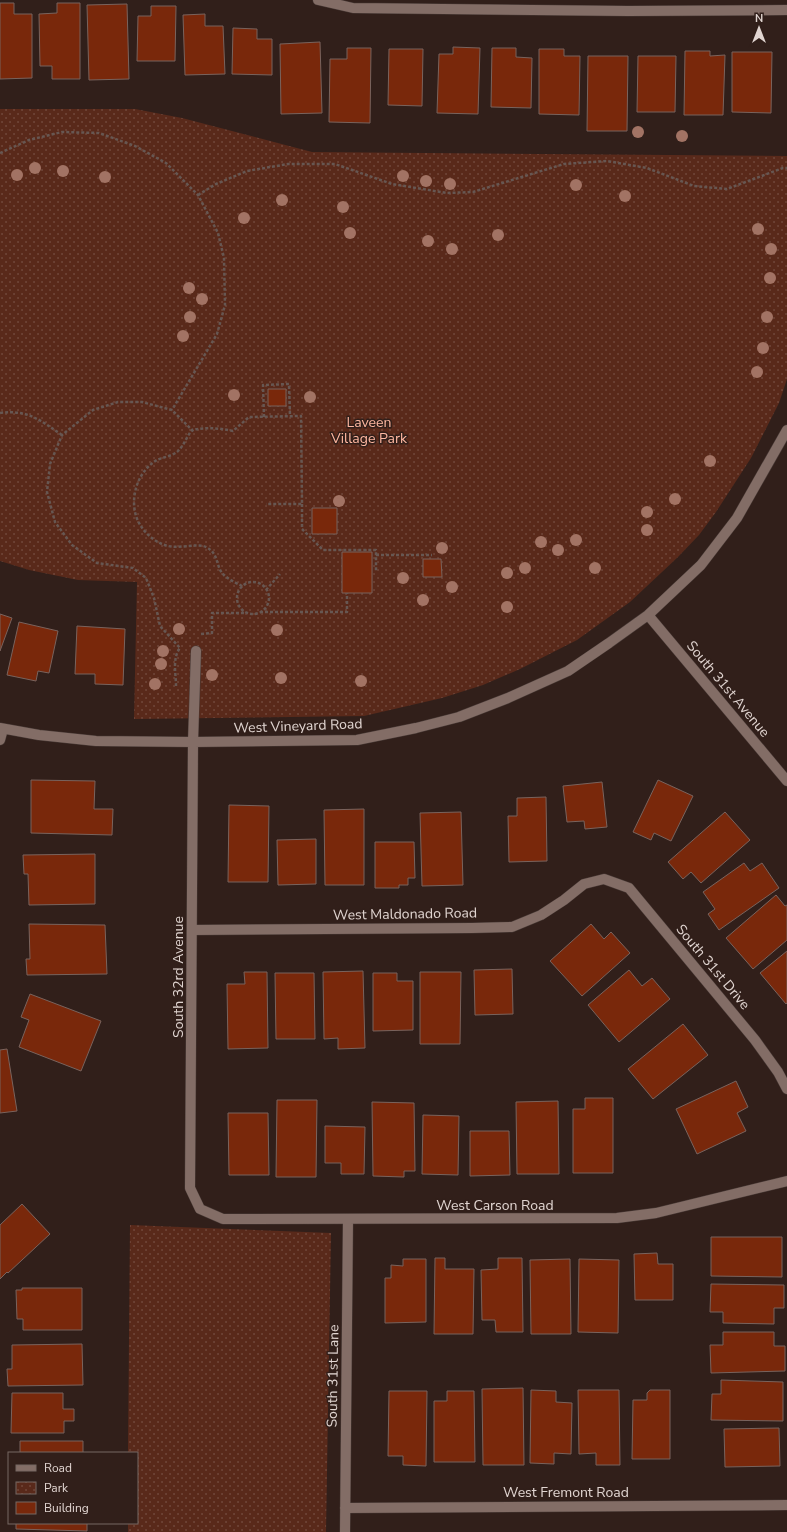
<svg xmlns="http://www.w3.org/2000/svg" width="787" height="1532" font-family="'Nunito Sans',sans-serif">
<defs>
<pattern id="park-dots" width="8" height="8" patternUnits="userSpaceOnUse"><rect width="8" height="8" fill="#59291a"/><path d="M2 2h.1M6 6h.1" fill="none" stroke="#71473a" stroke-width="1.8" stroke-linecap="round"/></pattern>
</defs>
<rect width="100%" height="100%" fill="#311f1a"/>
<path fill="url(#park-dots)" d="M0,109H135L182,118L312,152L787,156V379L779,403L751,458L716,512L699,535L678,557L630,602L577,640L520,669L483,685L442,698L364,716L134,719L137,582L78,580L29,570L0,561Z
M130,1225L331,1233L326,1532H128V1523H137V1453H128Z"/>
<path fill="#79280b" stroke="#79635d" d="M0,3H14V14H32V78L0,79Z
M57,3H80V79H52V66H40L39,14L57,13Z
M127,4L129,79L89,80L87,5Z
M151,6H176L175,61H137L138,16H151Z
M205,14V26H223L225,74L185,75L183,15Z
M233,28L257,29V39H272V75L232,74Z
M320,42L322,113L281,114L280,44Z
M453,47L480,48L478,114L437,113L439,54H453Z
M347,48H371L370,123L329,122L330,59H347Z
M492,48H516V57L532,58L531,108L491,107Z
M389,49H423L422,106L388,105Z
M539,49H564V56H580L579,115L539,114Z
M685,51H710V56L725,55L723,115H684Z
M732,52H772L771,113L732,112Z
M588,56H628L627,131H587Z
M638,56H676L675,112H637Z
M268,389H286V406H268Z
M312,508H337V534H312Z
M342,552H372V593H342Z
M423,559H441L442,577H423Z
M0,614L12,618L0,651Z
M19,622L58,631L49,673L38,671L36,681L7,675Z
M77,626L125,629L123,685L95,684V674H75Z
M31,780L95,781L94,809H113L112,835L31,833Z
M658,780L693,796L671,841L654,833L651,840L633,832Z
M602,782L607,827L585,829L584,821L567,822L563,786Z
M546,797L547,861L509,862L508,816H517V798Z
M229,805L269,806L268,882H228Z
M364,809V885H325L324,810Z
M461,812L463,885L422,886L420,813Z
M725,812L750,840L701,883L691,872L683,879L668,862Z
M316,839V884L278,885L277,840Z
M375,842H414L415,878H408V885H399V888H375Z
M95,854V904L29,905L28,874H24L23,855Z
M744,863L750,871L762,863L779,888L719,930L708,914L715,909L703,892Z
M776,895L785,906L787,905V940L753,969L726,938Z
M29,924L105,925L107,974L27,975L26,959H30Z
M591,924L604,939L611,932L630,953L582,996L550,961Z
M787,951V1003L786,1004L760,973Z
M512,969L513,1014L475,1015L474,970Z
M629,970L642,986L652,978L670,999L619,1042L588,1005Z
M363,971L365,1048L338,1049V1038L324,1039L323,972Z
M244,972H267L268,1048L228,1049L227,984H245Z
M420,972H461L460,1044H420Z
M275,973H314L315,1039H276Z
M373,973H397V981H413V1030L373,1031Z
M30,994L101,1021L81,1071L19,1047L29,1020L21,1017Z
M683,1024L708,1055L653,1099L628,1069Z
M7,1049L17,1111L0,1113V1050Z
M736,1081L748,1107L737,1113L746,1131L697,1154L676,1109Z
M585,1098H613V1173H573V1109H585Z
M277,1100H317L316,1177H276Z
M558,1101L559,1174H517L516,1102Z
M372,1102L414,1103L415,1171H404V1177L373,1176Z
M228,1113H268L269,1175H229Z
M423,1115L459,1116L458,1175L422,1174Z
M325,1126L365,1127L364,1174H341V1163H325Z
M470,1131H509L510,1175L470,1176Z
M22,1204L50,1234L8,1273L7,1272L0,1279V1225Z
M711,1237H782V1277L711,1276Z
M657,1253L658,1264H673V1300H635L634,1254Z
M435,1258H445V1269H474L473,1334H434Z
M498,1258H522L523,1332H496L495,1320H482L481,1270L498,1269Z
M403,1259H426V1322L385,1323V1278H391V1265L403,1266Z
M570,1259L571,1334H531L530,1260Z
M579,1259L619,1260L618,1333L578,1332Z
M711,1284L784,1285V1308H774V1324L723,1323V1312H710Z
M22,1288H82V1330H23V1319H17L16,1290H22Z
M723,1332H774V1346H785V1371L711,1373L710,1345H723Z
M82,1344L83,1385L8,1386L7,1369H12V1345Z
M721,1380L783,1382V1421L711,1420L712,1394H721Z
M523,1388L524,1465H483L482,1389Z
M531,1390L556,1391V1402L572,1403L571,1454L554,1453V1464L530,1463Z
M578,1390H619L620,1465H596V1453L579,1454Z
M650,1390H670V1459H632L633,1400H647V1393Z
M389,1391H427L426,1466L403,1465V1456H388Z
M447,1391H474L475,1462H434V1401H447Z
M12,1393H63V1409H74V1421H64V1433H11Z
M779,1428L780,1466L725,1467L724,1429Z
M20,1441H83V1453H20Z
M16,1523H87V1531L16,1529Z"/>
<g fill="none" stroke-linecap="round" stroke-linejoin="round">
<defs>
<path id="minor" d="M318,0L353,8L628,11L787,10
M648,615L787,781
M196,651L193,742L190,1188L200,1209L223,1219L617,1218L656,1213L787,1181
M0,728L39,735L96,741L193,742L357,740L416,728L459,717L508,698L568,671L609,643L648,615L701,565L737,518L787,430
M0,740L3,729
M192,930L472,928L512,927L541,915L564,900L584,884L604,879L629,888L755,1040L778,1072L787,1089
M345,1508L787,1505
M345,1532L348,1219"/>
</defs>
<use href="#minor" stroke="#483a36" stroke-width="11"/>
<path stroke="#675752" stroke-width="2.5" stroke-dasharray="3 2" stroke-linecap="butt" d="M0,153L29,140L62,132L99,133L135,146L166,163L198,195L218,233L224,258L225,305L217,334L172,410
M198,195L216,184L247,171L288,164H335L392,184L447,193L473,192L564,164L607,161L647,168L694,186L727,189L783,168H787
M0,413C28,409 41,421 62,435
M264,417L263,385L289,384L290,416
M302,504V529L323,550H376V572
M376,555H432
M237 598a16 16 0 1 1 32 0a16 16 0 1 1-32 0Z
M242,586C236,583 228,579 224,575C215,567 220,554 206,547C195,542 177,551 162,544C150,539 140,528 136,516C130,496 138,471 157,460C163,457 174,456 179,450C184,445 187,436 192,430C206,427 219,428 233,431L249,417L301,416L302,504H266
M266,590L280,574
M260,612H347V593
M201,634L212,633V613H245
M176,686C176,674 172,658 180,648L160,626L154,598L146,578L133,568L97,563L72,545L55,522L47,492L50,464L62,435L93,410L118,402H142L172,410L194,432"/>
<use href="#minor" stroke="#836d66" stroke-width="10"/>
</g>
<g fill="#a27364">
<circle cx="638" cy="132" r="6"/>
<circle cx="682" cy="136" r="6"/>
<circle cx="35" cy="168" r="6"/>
<circle cx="63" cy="171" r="6"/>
<circle cx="17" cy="175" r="6"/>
<circle cx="403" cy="176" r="6"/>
<circle cx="105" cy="177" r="6"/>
<circle cx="426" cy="181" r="6"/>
<circle cx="450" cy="184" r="6"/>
<circle cx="576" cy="185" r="6"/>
<circle cx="625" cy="196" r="6"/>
<circle cx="282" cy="200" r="6"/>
<circle cx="343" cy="207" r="6"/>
<circle cx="244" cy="218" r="6"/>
<circle cx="758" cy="229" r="6"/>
<circle cx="350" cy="233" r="6"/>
<circle cx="498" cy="235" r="6"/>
<circle cx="428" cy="241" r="6"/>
<circle cx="452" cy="249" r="6"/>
<circle cx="771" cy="249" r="6"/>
<circle cx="770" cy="278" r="6"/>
<circle cx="189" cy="288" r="6"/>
<circle cx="202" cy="299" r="6"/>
<circle cx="190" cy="317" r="6"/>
<circle cx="767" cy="317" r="6"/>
<circle cx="183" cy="336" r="6"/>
<circle cx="763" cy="348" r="6"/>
<circle cx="757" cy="372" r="6"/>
<circle cx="234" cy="395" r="6"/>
<circle cx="310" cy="397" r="6"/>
<circle cx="710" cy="461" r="6"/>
<circle cx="675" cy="499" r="6"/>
<circle cx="339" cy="501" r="6"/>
<circle cx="647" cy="512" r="6"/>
<circle cx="647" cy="530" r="6"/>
<circle cx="576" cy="540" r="6"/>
<circle cx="541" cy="542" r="6"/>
<circle cx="442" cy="548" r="6"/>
<circle cx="558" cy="550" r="6"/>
<circle cx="525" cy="568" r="6"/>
<circle cx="595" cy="568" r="6"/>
<circle cx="507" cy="573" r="6"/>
<circle cx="403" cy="578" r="6"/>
<circle cx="452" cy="587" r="6"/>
<circle cx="423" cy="600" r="6"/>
<circle cx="507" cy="607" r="6"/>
<circle cx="179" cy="629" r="6"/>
<circle cx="277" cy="630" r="6"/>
<circle cx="163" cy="651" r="6"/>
<circle cx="161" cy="664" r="6"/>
<circle cx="212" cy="675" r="6"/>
<circle cx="281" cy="678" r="6"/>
<circle cx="361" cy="681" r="6"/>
<circle cx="155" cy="684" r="6"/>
</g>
<g text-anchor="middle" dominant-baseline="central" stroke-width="3" stroke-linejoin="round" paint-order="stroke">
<g font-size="14" fill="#feb7a0" stroke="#311f1a">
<text x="369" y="422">Laveen<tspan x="369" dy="16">Village Park</tspan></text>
</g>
<g font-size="14" fill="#e1d5d1" stroke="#311f1a">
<text transform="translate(728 689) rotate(50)">South 31st Avenue</text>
<text transform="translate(298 726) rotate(-2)">West Vineyard Road</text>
<text transform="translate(405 914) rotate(-1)">West Maldonado Road</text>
<text transform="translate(713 967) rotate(50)">South 31st Drive</text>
<text transform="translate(178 977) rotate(-90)">South 32rd Avenue</text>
<text x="495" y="1205">West Carson Road</text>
<text transform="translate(333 1376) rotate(-89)">South 31st Lane</text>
<text x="566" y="1492">West Fremont Road</text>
</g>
</g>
<rect x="8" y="1452" width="130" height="72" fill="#311f1a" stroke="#776863"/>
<rect x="16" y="1465" width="20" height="6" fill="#836d66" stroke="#776863"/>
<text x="44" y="1472" font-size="12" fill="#e1d5d1">Road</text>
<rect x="16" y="1482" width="20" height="12" fill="url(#park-dots)" stroke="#776863"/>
<text x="44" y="1492" font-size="12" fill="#e1d5d1">Park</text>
<rect x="16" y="1502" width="20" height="12" fill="#79280b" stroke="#776863"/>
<text x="44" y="1512" font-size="12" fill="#e1d5d1">Building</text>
<g transform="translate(759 28)" stroke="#311f1a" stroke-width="3" paint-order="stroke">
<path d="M0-3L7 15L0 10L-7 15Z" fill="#e1d5d1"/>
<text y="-6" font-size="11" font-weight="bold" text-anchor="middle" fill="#e1d5d1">N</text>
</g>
</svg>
